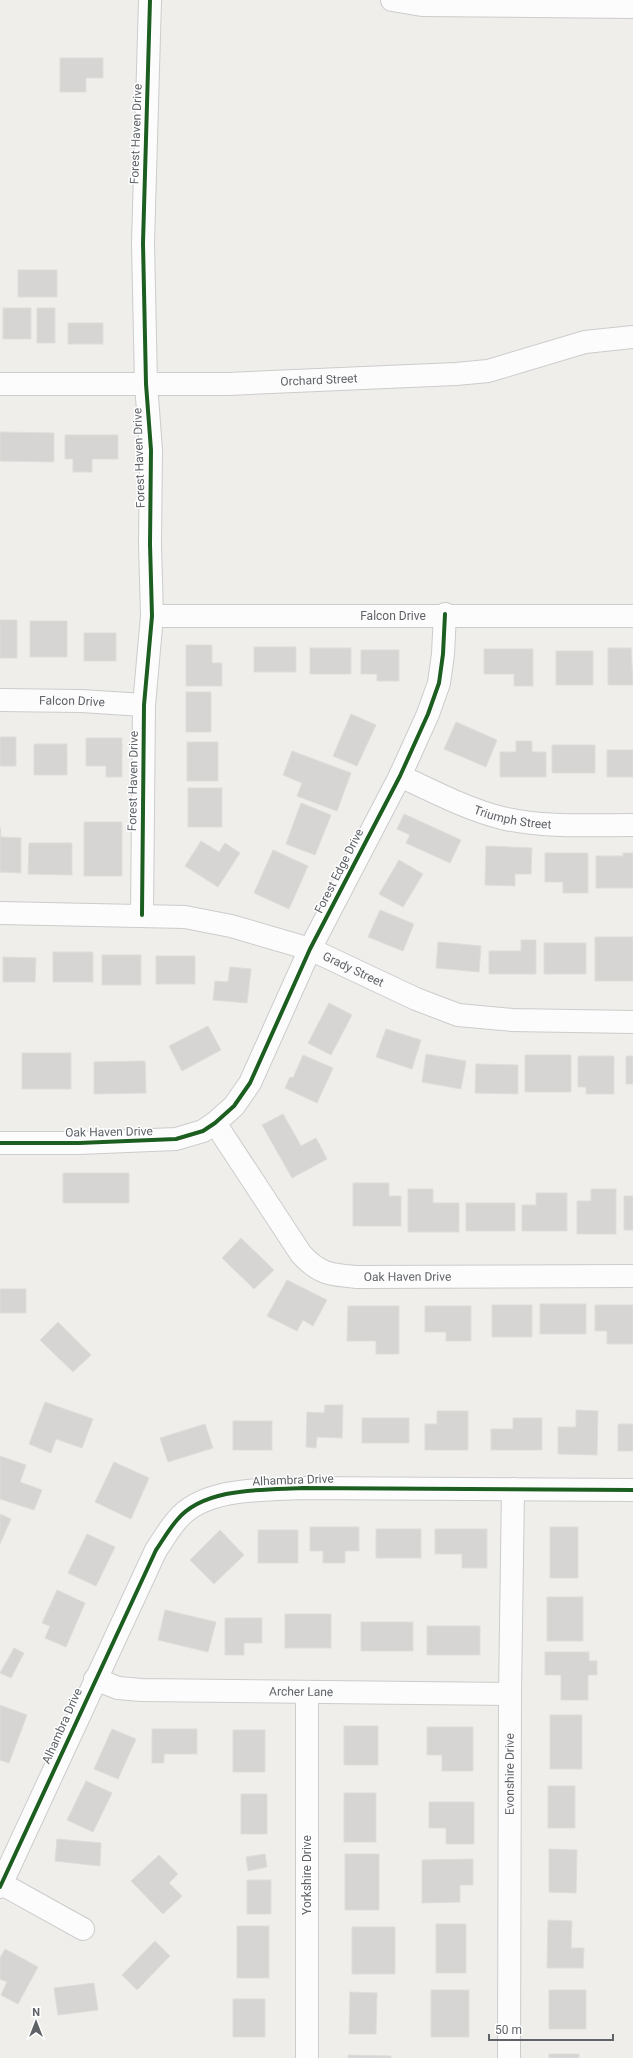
<svg xmlns="http://www.w3.org/2000/svg" width="633" height="2058" font-family="Roboto,sans-serif">
<rect width="100%" height="100%" fill="#efeeea"/>
<path fill="#d6d5d3" stroke="#deddd9" d="M60,58H103V78H86V92H60Z
M18,270H57V297H18Z
M3,308H31V339H3Z
M37,308H55V343H37Z
M68,323H103V344H68Z
M0,432L54,433V462L0,461Z
M65,435H118V459H92V472H73V459H65Z
M0,620H17V658H0Z
M30,621H67V657H30Z
M84,633H116V661H84Z
M186,645H212V663H222V686H186Z
M254,647H296V672H254Z
M310,648H351V674H310Z
M608,648H631L633,685H608Z
M484,649H533V686H514V674H484Z
M361,650H399V681H377V674H361Z
M556,651H593V685H556Z
M186,692H211V732H186Z
M351,714L376,725L357,766L333,756Z
M456,722L497,740L486,767L444,749Z
M0,737H16V766H0Z
M86,738H122V777H106V766H86Z
M516,741H532V752H546V777H500V752H516Z
M187,742H218V781H187Z
M34,744H67V775H34Z
M552,745H595V773H552Z
M607,750H633V777H607Z
M292,751L351,773L337,811L297,796L302,783L283,775Z
M188,788H222V827H188Z
M301,803L331,815L315,855L286,844Z
M404,814L461,840L450,863L406,843L410,835L397,829Z
M84,822H122V876H84Z
M0,827L1,837L21,838V873L0,872Z
M201,841L219,852L225,843L240,853L218,887L185,866Z
M29,843H72V875L28,874Z
M486,846L532,848L531,874H515V886L485,885Z
M273,850L308,866L289,909L254,893Z
M545,853H588V893H563V882H545Z
M623,853H633V888H596V856H623Z
M399,860L423,874L403,907L379,894Z
M380,910L414,924L403,951L368,937Z
M595,937H633V981H595Z
M521,940H536V974H489V951H521Z
M438,942L481,946L479,972L436,968Z
M544,943H586V974H544Z
M53,952H93V982H53Z
M102,955H141V985H102Z
M156,956H195V984H156Z
M3,957L36,958L35,982H3Z
M230,967L251,969L247,1003L213,1000L215,981L228,982Z
M329,1003L352,1015L331,1055L308,1043Z
M208,1026L221,1050L182,1071L169,1046Z
M386,1029L421,1040L412,1069L376,1057Z
M22,1053H71V1089H22Z
M426,1054L466,1061L461,1089L422,1082Z
M303,1055L333,1068L317,1103L285,1088L290,1077L293,1078Z
M525,1055H571V1092H525Z
M578,1056H614V1094H586V1087H578Z
M626,1056H633V1084H626Z
M145,1061L146,1093L94,1094V1062Z
M476,1064L518,1065V1094L475,1093Z
M283,1114L301,1146L316,1138L327,1159L292,1178L262,1125Z
M63,1173H129V1203H63Z
M353,1183H389V1196H401V1226H353Z
M408,1189H433V1203H459V1232H408Z
M591,1189H616V1234H577V1201H591Z
M536,1193H567V1231H522V1205H536Z
M624,1196H633V1230H624Z
M466,1203H515V1231H466Z
M241,1238L274,1270L254,1289L222,1258Z
M287,1280L327,1300L313,1326L303,1320L297,1331L267,1316Z
M0,1289H26V1313H0Z
M540,1304H586V1334H540Z
M492,1305H532V1337H492Z
M595,1305H633V1344H607V1331H595Z
M348,1306H399V1354H376V1341H347Z
M425,1306H471V1341H446V1332H425Z
M58,1322L91,1355L73,1372L40,1340Z
M45,1402L93,1419L82,1448L56,1439L51,1453L29,1444Z
M325,1405H343L342,1438L317,1437L316,1448L306,1447L307,1412L324,1413Z
M576,1410L598,1411L597,1455L558,1454V1427H576Z
M437,1411H468V1450H425V1424H437Z
M362,1418H409V1443H362Z
M513,1418H542V1450H491V1429H513Z
M233,1421H272V1450H233Z
M205,1424L213,1448L168,1462L160,1438Z
M618,1424H633V1451H618Z
M0,1456L26,1465L20,1482L42,1490L34,1510L0,1499Z
M114,1462L149,1478L131,1519L95,1502Z
M0,1514L11,1519L0,1544Z
M310,1527H359V1551H345V1563H323V1551H310Z
M550,1527H578V1578H550Z
M376,1529H421V1558H376Z
M435,1529H487V1568H462V1554H435Z
M220,1530L244,1555L214,1584L190,1560Z
M258,1530H298V1563H258Z
M87,1534L115,1547L96,1586L68,1573Z
M57,1590L85,1603L66,1647L45,1638L50,1626L42,1623Z
M547,1597H583V1641H547Z
M165,1610L216,1622L208,1652L158,1640Z
M285,1614H331V1648H285Z
M225,1618H262V1643H244V1655H225Z
M361,1622H413V1651H361Z
M427,1626H480V1655H427Z
M14,1648L24,1653L11,1678L0,1673Z
M545,1652H589V1661H597V1675H588V1700H561V1675H545Z
M0,1705L27,1715L9,1763L0,1760Z
M550,1715H582V1769H550Z
M344,1726H378V1765H344Z
M427,1727H473V1771H442V1755H427Z
M112,1729L136,1739L118,1779L94,1769Z
M152,1729H197V1754H164V1763H152Z
M233,1730H265V1772H233Z
M86,1781L112,1793L93,1832L67,1820Z
M548,1786H575V1828H548Z
M344,1793H376V1842H344Z
M241,1794H267V1834H241Z
M429,1802H474V1844H446V1828H429Z
M57,1839L101,1843L100,1866L55,1861Z
M549,1849L577,1850L576,1893L549,1892Z
M265,1854L267,1867L248,1871L246,1857Z
M345,1854H379V1910H345Z
M159,1855L178,1874L169,1883L182,1896L163,1914L131,1881Z
M473,1859V1885H460V1902L422,1903V1860Z
M247,1880H271V1914H247Z
M548,1920L572,1921L571,1948H584L583,1968H547Z
M436,1924H466V1973H436Z
M237,1926H269V1978H237Z
M352,1927H395V1974H352Z
M155,1941L170,1956L137,1990L122,1975Z
M5,1949L38,1967L18,2004L1,1995L7,1982L0,1979V1958Z
M94,1983L98,2010L58,2015L54,1988Z
M431,1990H469V2037H431Z
M549,1990H586V2029H549Z
M350,1992L377,1993L376,2034H349Z
M233,1999H265V2037H233Z
M549,2054H579V2058H549Z
M348,2055L391,2056V2058H348Z"/>
<g fill="none" stroke-linecap="round" stroke-linejoin="round">
<defs>
<g id="minor">
<path d="M392,0L422,5L633,7"/>
<path id="s1" d="M0,384H228L456,374L488,371L585,342L633,337"/>
<path id="s2" d="M152,616H633"/>
<path id="s3" d="M0,700L81,701L144,705"/>
<path id="s4" d="M400,776C433,791 466,809 502,818C544,828 590,825 633,825"/>
<path id="s5" d="M0,913L185,917L231,926L310,949L416,999L458,1015L512,1020L633,1022"/>
<path d="M142,915L144,705L152,616L150,544L151,450L146,384L143,243L150,0"/>
<path id="s6" d="M215,1123L301,1254C319,1274 331,1275 357,1277L633,1276"/>
<path d="M0,1143H79L176,1139L203,1131L215,1123L234,1106L250,1083L310,949L400,776L428,714L439,683L443,654L445,614"/>
<path id="s7" d="M95,1679L118,1688L141,1690L510,1694"/>
<path d="M2,1884L83,1929"/>
<path d="M0,1887L156,1550C163,1540 169,1529 177,1520C204,1487 264,1490 302,1488L633,1490"/>
<path d="M307,2058V1692"/>
<path id="s8" d="M509,2058L510,1694L513,1489"/>
</g>
</defs>
<use href="#minor" stroke="#cbcccc" stroke-width="24"/>
<use href="#minor" stroke="#fdfcfc" stroke-width="22"/>
<defs>
<path id="cycleway" d="M142,915L144,705L152,616L150,544L151,450L146,384L143,243L150,0
M0,1143H79L176,1139L203,1131L215,1123L234,1106L250,1083L310,949L400,776L428,714L439,683L443,654L445,614
M0,1887L156,1550C163,1540 169,1529 177,1520C204,1487 264,1490 302,1488L633,1490"/>
</defs>
<use href="#cycleway" stroke="#fff" stroke-width="6"/>
<use href="#cycleway" stroke="#1b5e20" stroke-width="4"/>
</g>
<g text-anchor="middle" dominant-baseline="central" stroke-width="3" stroke-linejoin="round" paint-order="stroke">
<g font-size="12" fill="#5f6368" stroke="#fff">
<text transform="translate(136 134) rotate(-88)">Forest Haven Drive</text>
<text stroke="none"><textPath href="#s1" startOffset="319">Orchard Street</textPath></text>
<text transform="translate(139 458) rotate(-92)">Forest Haven Drive</text>
<text stroke="none"><textPath href="#s2" startOffset="241">Falcon Drive</textPath></text>
<text stroke="none"><textPath href="#s3" startOffset="72">Falcon Drive</textPath></text>
<text transform="translate(133 781) rotate(-89)">Forest Haven Drive</text>
<text stroke="none"><textPath href="#s4" startOffset="121">Triumph Street</textPath></text>
<text transform="translate(339 871) rotate(-63)">Forest Edge Drive</text>
<text stroke="none"><textPath href="#s5" startOffset="362">Grady Street</textPath></text>
<text transform="translate(109 1132) rotate(-1)">Oak Haven Drive</text>
<text stroke="none"><textPath href="#s6" startOffset="270">Oak Haven Drive</textPath></text>
<text transform="translate(293 1480) rotate(-2)">Alhambra Drive</text>
<text stroke="none"><textPath href="#s7" startOffset="208">Archer Lane</textPath></text>
<text transform="translate(62 1726) rotate(-66)">Alhambra Drive</text>
<text stroke="none"><textPath href="#s8" startOffset="284">Evonshire Drive</textPath></text>
<text transform="translate(307 1875) rotate(-90)">Yorkshire Drive</text>
</g>
</g>
<g transform="translate(36 2022)" stroke="#ffffff" stroke-width="3" paint-order="stroke">
<path d="M0-3L7 15L0 10L-7 15Z" fill="#5f6368"/>
<text y="-6" font-size="11" font-weight="bold" text-anchor="middle" fill="#5f6368">N</text>
</g>
<path d="M489 2034v6h124v-6" fill="none" stroke="#5f6368" stroke-width="2"/>
<text x="495" y="2034" font-size="12" fill="#5f6368" stroke="#ffffff" stroke-width="3" paint-order="stroke">50 m</text>
</svg>
